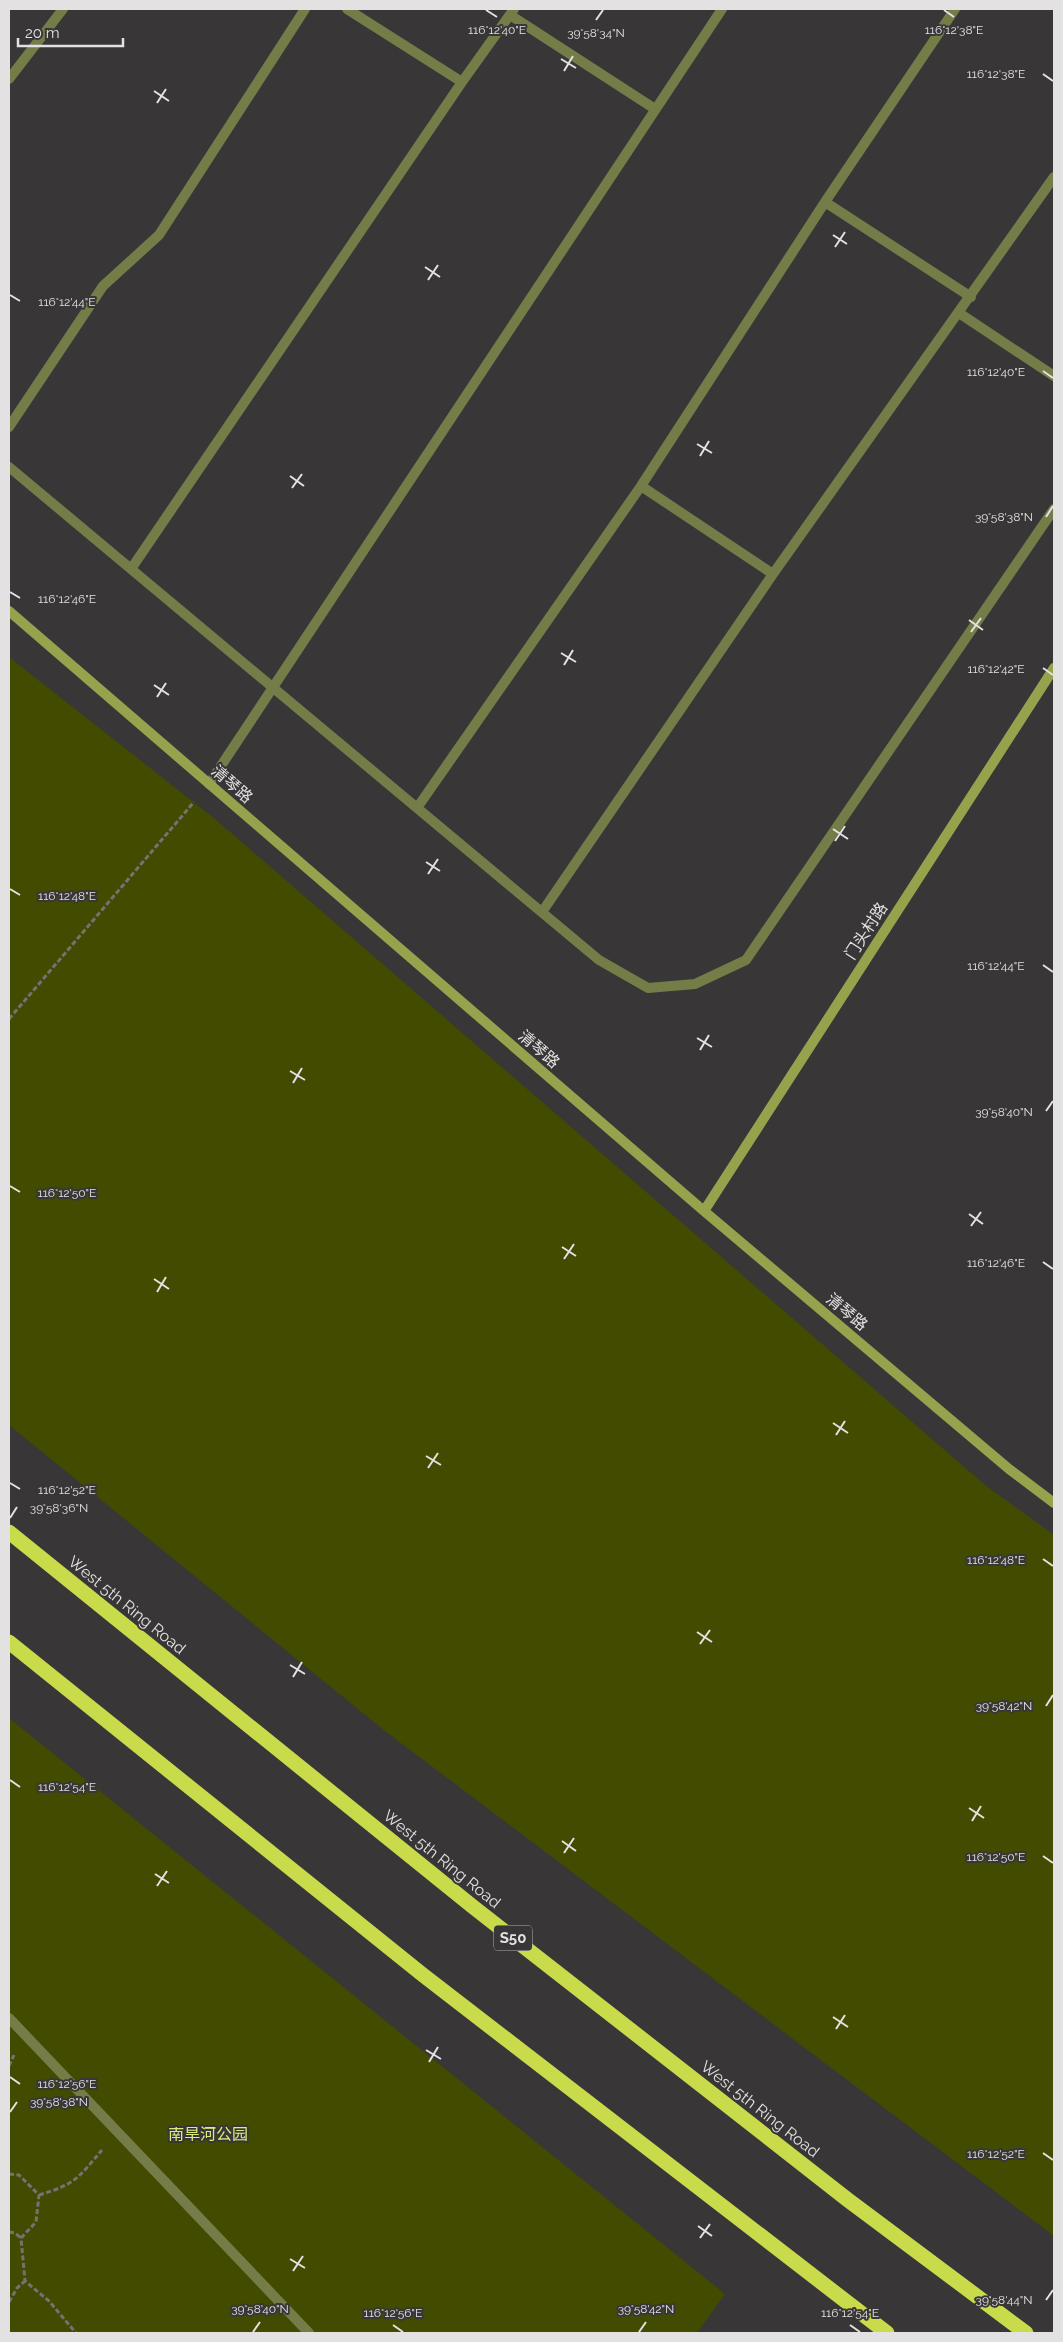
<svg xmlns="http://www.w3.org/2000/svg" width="1063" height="2342" font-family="Raleway,'Noto Sans SC',sans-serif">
  <rect width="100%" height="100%" fill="#393638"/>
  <path fill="#434b00" d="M9,657L215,819L985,1485L1054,1535V2236L385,1731L9,1425Z
    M9,1718L725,2294L697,2333H9Z"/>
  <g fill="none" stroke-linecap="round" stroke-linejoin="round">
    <path stroke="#757274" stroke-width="3" stroke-dasharray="5 2.5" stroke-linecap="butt" d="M9,1019L194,802
      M9,2066L14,2055
      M9,2174L19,2175L39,2195L36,2222L21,2238L25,2281L49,2301L76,2333
      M39,2195C76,2184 78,2178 102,2150
      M9,2232L15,2233L21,2238
      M9,2302L17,2288L25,2281"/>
    <path stroke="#747d48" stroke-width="10" d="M9,2018L309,2333"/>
    <path stroke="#747d48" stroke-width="10" d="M347,9L462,82
      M510,15L655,109
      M9,79L63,9
      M825,202L971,297
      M959,313L1054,376
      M9,427L103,286L159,235L305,9
      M9,467L599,960L648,988L695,984L746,960L1054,509
      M641,486L773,574
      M131,569L462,82L514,9
      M209,784L722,9
      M417,808L641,486L825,202L955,9
      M542,912L773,574L1054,177"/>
    <path stroke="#97a34c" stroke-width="10" d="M9,611L704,1211L1009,1469L1054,1503
      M704,1211L1054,668"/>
    <path stroke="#c9db4b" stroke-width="15" d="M9,1532L472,1906L848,2200L1026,2333
      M9,1642L423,1975L887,2333"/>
  </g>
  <path fill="none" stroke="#e3e1e2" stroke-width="2" d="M486,10L497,17M944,10L954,17M596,20L603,10M561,59L576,68M564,71L573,56M1043,74L1053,81M154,91L169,101M157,103L166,89M833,235L847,244M835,247L845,232M425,267L440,277M428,280L438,265M10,295L20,301M1043,371L1053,378M697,444L712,453M700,456L709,441M290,476L304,486M292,488L302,474M1046,517L1053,506M10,592L20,598M969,620L983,630M971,632L981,618M561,653L576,662M564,665L573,650M1043,668L1053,675M154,685L169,695M157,697L166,683M833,829L848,839M835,841L845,826M426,862L440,871M428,874L438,859M10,889L20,895M1043,965L1053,972M697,1038L712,1047M700,1050L709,1035M290,1071L305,1080M293,1083L302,1068M1046,1111L1053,1101M10,1186L20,1192M969,1214L983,1224M971,1226L981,1212M562,1247L576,1256M564,1259L574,1244M1043,1262L1053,1269M154,1279L169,1289M157,1292L166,1277M833,1423L848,1433M836,1435L845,1421M426,1456L441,1465M428,1468L438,1453M10,1483L20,1489M10,1518L17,1507M1043,1559L1053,1566M697,1632L712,1642M700,1644L710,1630M290,1665L305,1674M293,1677L302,1662M1046,1706L1053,1695M10,1780L20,1787M969,1808L984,1818M972,1821L981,1806M562,1841L576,1851M564,1853L574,1838M1043,1856L1053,1863M155,1874L169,1883M157,1886L167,1871M833,2017L848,2027M836,2029L845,2015M426,2050L441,2059M429,2062L438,2047M10,2077L20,2084M10,2112L17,2102M1043,2153L1053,2160M698,2226L712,2236M700,2238L710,2224M290,2259L305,2268M293,2271L303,2256M1046,2300L1053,2290M393,2325L403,2332M850,2325L860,2332M253,2332L260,2322M639,2332L646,2322"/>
  <g text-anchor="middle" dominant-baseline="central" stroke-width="4" stroke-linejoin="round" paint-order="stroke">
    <rect fill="#393638" stroke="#b0aeaf" stroke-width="1" x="494" y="1925.5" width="38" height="25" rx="4"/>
    <g font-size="15" font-weight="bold" fill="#e3e1e2">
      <text x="513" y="1938">S50</text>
    </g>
    <g font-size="16" fill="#e3e1e2" stroke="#393638">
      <text transform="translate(232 784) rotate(41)">清琴路</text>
      <text transform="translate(866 931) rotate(-57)">门头村路</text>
      <text transform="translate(539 1049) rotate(41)">清琴路</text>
      <text transform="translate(847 1312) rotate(40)">清琴路</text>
      <text transform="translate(127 1605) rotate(39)">West 5th Ring Road</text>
      <text transform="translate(442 1859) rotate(39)">West 5th Ring Road</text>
      <text transform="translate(760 2109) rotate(38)">West 5th Ring Road</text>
    </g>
    <g font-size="16" fill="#dbec7e" stroke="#393638">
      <text x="208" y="2134">南旱河公园</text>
    </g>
  </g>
  <g font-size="12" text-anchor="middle" fill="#e3e1e2" stroke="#393638" stroke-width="4" stroke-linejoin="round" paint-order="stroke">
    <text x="954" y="34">116°12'38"E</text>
    <text x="497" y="34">116°12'40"E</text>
    <text x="596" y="37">39°58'34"N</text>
    <text x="996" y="78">116°12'38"E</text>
    <text x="67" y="306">116°12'44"E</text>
    <text x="996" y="376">116°12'40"E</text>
    <text x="1004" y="521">39°58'38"N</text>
    <text x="67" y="603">116°12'46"E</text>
    <text x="996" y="673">116°12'42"E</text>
    <text x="67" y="900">116°12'48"E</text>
    <text x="996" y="970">116°12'44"E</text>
    <text x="1004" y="1116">39°58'40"N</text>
    <text x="67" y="1197">116°12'50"E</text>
    <text x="996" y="1267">116°12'46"E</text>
    <text x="67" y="1494">116°12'52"E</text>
    <text x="59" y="1512">39°58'36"N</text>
    <text x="996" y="1564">116°12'48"E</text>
    <text x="1004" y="1710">39°58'42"N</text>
    <text x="67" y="1791">116°12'54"E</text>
    <text x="996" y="1861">116°12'50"E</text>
    <text x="67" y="2088">116°12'56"E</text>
    <text x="59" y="2106">39°58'38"N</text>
    <text x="996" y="2158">116°12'52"E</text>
    <text x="1004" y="2304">39°58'44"N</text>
    <text x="260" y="2313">39°58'40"N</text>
    <text x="646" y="2313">39°58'42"N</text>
    <text x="393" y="2317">116°12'56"E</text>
    <text x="850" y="2317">116°12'54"E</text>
  </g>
  <rect width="1063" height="2342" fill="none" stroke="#e3e1e2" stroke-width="20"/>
  <path d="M18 38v8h105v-8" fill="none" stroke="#e3e1e2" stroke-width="2.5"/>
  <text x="25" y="38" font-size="15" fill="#e3e1e2" stroke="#393638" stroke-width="4" paint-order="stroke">20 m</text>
</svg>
